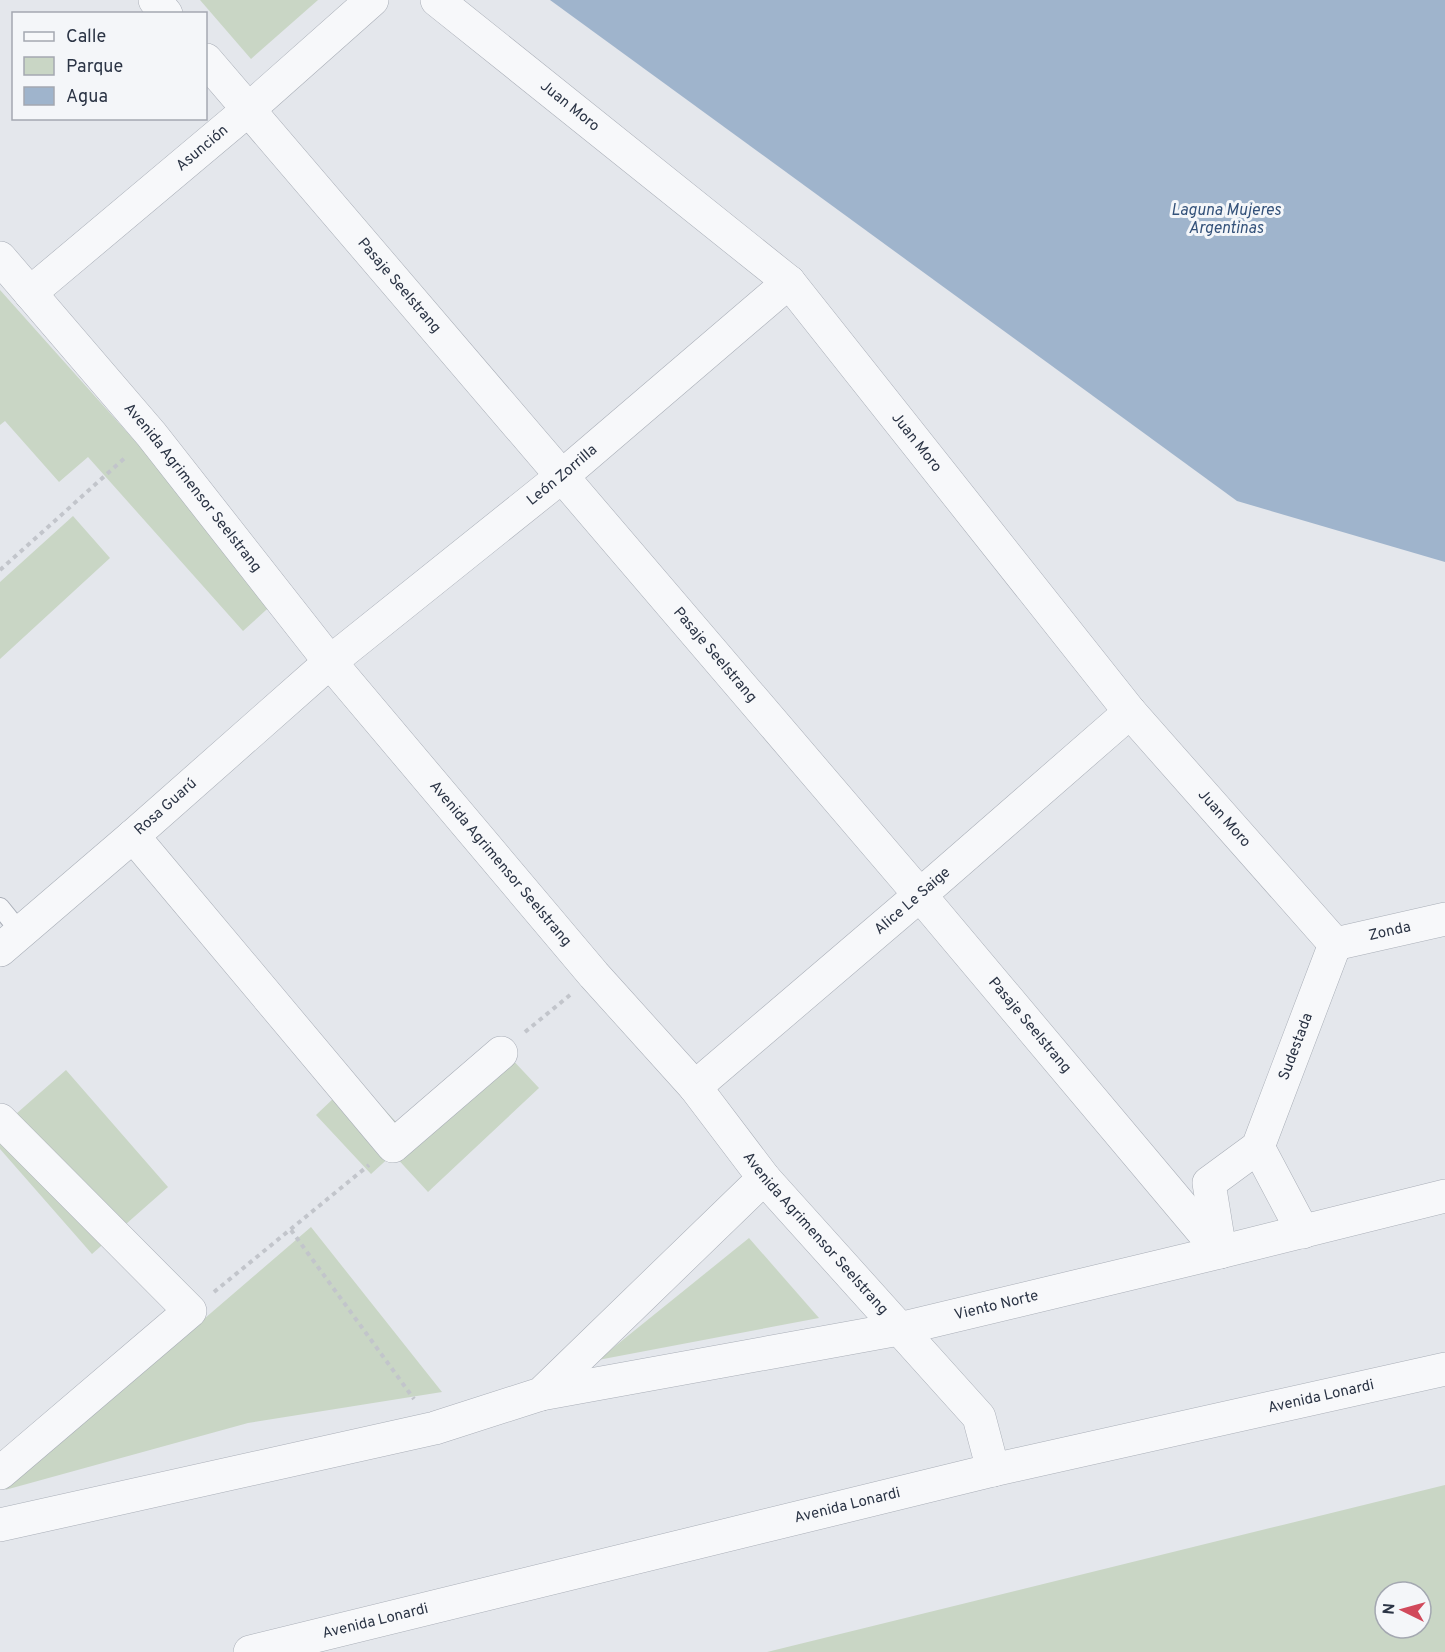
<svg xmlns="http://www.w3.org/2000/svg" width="1445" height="1652" font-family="Overpass,sans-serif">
  <rect width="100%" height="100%" fill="#e4e7ec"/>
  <path fill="#c9d6c5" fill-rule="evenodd" d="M200,0H318L251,59Z
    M0,290L277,600L243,631L88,457L59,482L5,421L0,425Z
    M73,516L110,558L0,659V582Z
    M507,1054L539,1088L428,1192L393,1154L371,1174L316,1115L355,1078L414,1141Z
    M66,1070L168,1187L92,1254L0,1149V1128Z
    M311,1227L442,1392L248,1423L5,1490Z
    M749,1238L819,1318L598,1360Z
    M1445,1485V1652H767ZM1385,1592H1421V1628H1385Z"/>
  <path fill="#9fb4cc" d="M550,0H1445V562L1237,501Z"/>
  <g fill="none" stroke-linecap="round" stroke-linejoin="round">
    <g stroke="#a9aeb7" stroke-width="20">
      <path id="service" d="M0,907L21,933"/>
    </g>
    <g stroke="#a9aeb7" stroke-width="34">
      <g id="minor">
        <path d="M155,0L166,14"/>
        <path id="s1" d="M437,0L789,282L1130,712L1335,944"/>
        <path id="s2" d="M206,60L920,895L1220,1252"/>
        <path id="s3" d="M0,258L151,434L330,662"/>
        <path id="s4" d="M30,293L248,110L372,0"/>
        <path d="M133,836L393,1146L501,1053"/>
        <path id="s5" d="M1335,944L1445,919"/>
        <path id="s6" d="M0,950L133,836L330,662L561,477L789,282"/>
        <path id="s7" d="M695,1087L920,895L1130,712"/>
        <path d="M0,1120L190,1311L0,1473"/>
        <path d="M1258,1147L1303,1232"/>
        <path id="s8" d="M1220,1251L1209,1183L1258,1147L1335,944"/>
        <path id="s9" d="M541,1394L899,1329L1220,1252L1445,1196"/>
        <path d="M0,1525L435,1428L541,1394L764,1178"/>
      </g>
    </g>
    <g stroke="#a9aeb7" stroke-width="34">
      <g id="tertiary">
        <path id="s10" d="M330,662L594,975L695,1087L764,1178L979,1417L993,1470"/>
        <path id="s11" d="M250,1652L993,1470L1445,1369"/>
      </g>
    </g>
    <path stroke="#c2c5cb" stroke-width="4" stroke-dasharray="4.5 4.5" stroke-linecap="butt" d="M0,570L127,456
      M525,1032L570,995
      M291,1230L414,1399
      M214,1292L369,1165"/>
    <use href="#service" stroke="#f7f8fa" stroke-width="18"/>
    <use href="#minor" stroke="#f7f8fa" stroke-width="33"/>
    <use href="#tertiary" stroke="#f7f8fa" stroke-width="33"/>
  </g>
  <g text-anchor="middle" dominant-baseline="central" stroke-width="6" stroke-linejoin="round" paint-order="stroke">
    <g font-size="15" fill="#2b3445" stroke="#f4f6f9">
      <text stroke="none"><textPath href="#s1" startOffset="170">Juan Moro</textPath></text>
      <text stroke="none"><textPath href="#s4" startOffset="225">Asunción</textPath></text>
      <text stroke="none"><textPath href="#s2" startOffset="297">Pasaje Seelstrang</textPath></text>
      <text stroke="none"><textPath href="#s1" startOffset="656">Juan Moro</textPath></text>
      <text stroke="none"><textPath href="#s6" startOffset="736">León Zorrilla</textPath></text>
      <text stroke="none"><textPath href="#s3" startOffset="300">Avenida Agrimensor Seelstrang</textPath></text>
      <text stroke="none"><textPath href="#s2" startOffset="783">Pasaje Seelstrang</textPath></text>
      <text stroke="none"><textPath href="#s6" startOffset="219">Rosa Guarú</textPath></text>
      <text stroke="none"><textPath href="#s1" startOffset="1142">Juan Moro</textPath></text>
      <text stroke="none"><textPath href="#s10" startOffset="264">Avenida Agrimensor Seelstrang</textPath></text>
      <text stroke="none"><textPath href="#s7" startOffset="286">Alice Le Saige</textPath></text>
      <text stroke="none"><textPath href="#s5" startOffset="56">Zonda</textPath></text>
      <text stroke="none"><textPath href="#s2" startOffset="1269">Pasaje Seelstrang</textPath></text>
      <text stroke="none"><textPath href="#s8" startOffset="237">Sudestada</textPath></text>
      <text stroke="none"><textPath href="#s10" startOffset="750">Avenida Agrimensor Seelstrang</textPath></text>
      <text stroke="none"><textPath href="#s9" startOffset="464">Viento Norte</textPath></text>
      <text stroke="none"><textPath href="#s11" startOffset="1101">Avenida Lonardi</textPath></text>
      <text stroke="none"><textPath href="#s11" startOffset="615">Avenida Lonardi</textPath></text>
      <text stroke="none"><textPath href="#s11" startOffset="129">Avenida Lonardi</textPath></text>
    </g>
    <g font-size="16" font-style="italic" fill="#34527a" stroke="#f4f6f9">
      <text x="1226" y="211">Laguna Mujeres<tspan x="1226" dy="18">Argentinas</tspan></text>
    </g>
  </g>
  <rect x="12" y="12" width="195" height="108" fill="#f4f6f9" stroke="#a4a8b1" stroke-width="1.5"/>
  <rect x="24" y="32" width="30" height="9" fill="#f7f8fa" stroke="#a4a8b1" stroke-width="1.5"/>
  <text x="66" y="42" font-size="18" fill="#2b3445">Calle</text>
  <rect x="24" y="57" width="30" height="18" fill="#c9d6c5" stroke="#a4a8b1" stroke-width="1.5"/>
  <text x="66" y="72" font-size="18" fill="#2b3445">Parque</text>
  <rect x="24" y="87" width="30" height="18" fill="#9fb4cc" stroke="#a4a8b1" stroke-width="1.5"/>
  <text x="66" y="102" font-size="18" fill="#2b3445">Agua</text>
  <g transform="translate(1403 1610) rotate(275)"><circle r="28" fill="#f4f6f9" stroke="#a4a8b1" stroke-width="1.5"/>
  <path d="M0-4.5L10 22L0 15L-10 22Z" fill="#d1495b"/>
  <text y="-9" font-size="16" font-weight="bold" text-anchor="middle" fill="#2b3445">N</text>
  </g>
</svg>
